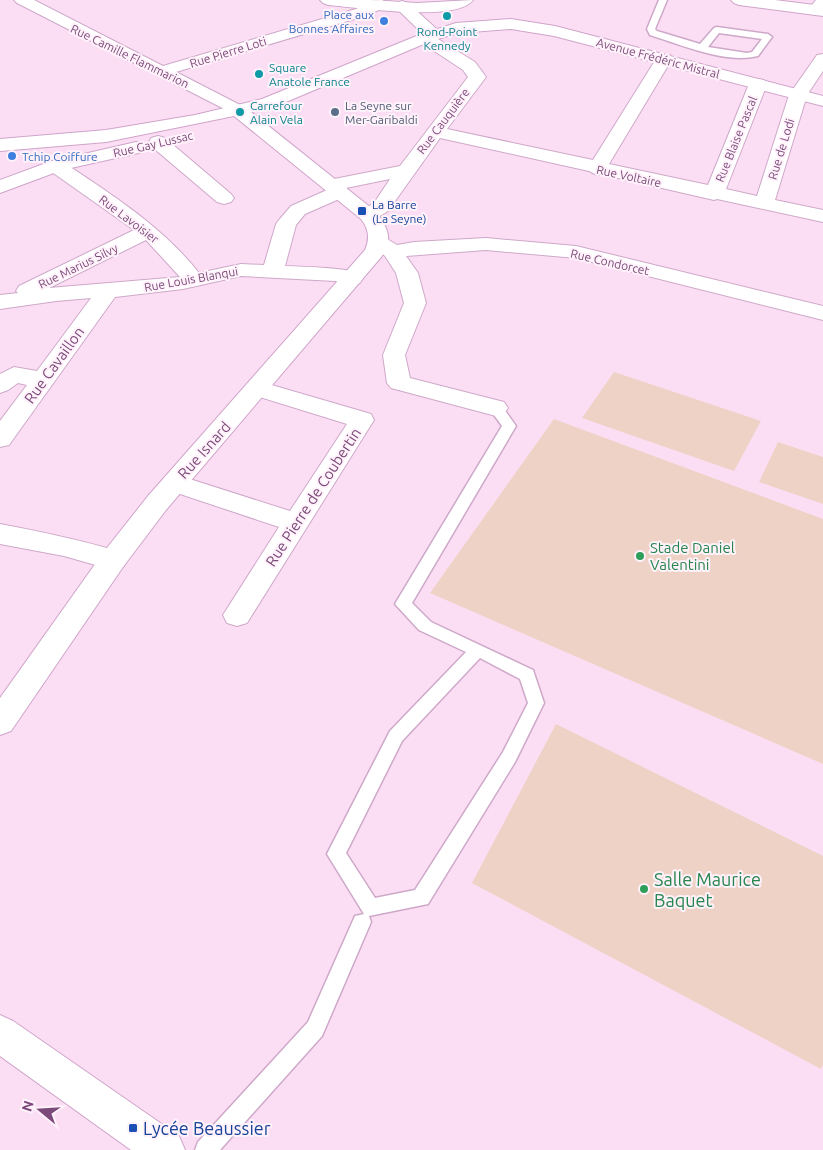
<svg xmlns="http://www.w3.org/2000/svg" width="823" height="1150" font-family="Ubuntu,sans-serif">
  <rect width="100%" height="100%" fill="#feeaf8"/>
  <path fill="#fcdef4" d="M0,0H823V1150H0Z"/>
  <path fill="#eed2c6" d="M614,372L761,421L734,471L582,418Z
    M554,419L823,519V764L430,593Z
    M778,442L823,457V504L759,482Z
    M556,724L823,856V1065L821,1069L472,883Z"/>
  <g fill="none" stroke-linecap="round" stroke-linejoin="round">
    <g stroke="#cea8c9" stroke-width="3">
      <path id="lane" d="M659,0H667L655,29L657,31L700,44L714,28L717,27L768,34L772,37L758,56C725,64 682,45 650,35L647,29ZM719,33L762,39L752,52L747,53L708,47Z
        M496,404L501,405L516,426L412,603L431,622L533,670L544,703L515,762L428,904L369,916L371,922L322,1036L220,1150H195L198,1142L308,1022L355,916L364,914L327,854L390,731L466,652L419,630L395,604L502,426L489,408L491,405ZM480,658L520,679L528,703L503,752L415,890L375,898L346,853L402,741Z"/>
    </g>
    <g stroke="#cea8c9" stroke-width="2">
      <path id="street" d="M14,0H34L163,66L356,9L373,1L382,0L387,4L385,7L368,15L176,72L244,107L247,111L244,115L238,116L17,3Z
        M816,0H823V12L816,15L810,13L808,10Z
        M402,1L408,3L440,32L442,35L438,39L475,62L486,77L447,129L593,160L656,59L658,55H670L672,59L609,164L708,185L749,84L752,80L758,79L764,80L767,84L726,189L757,196L789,95L817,55L823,54V71L807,95L775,200L823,210V222L717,199L714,200L601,174L597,175L589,171L440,138L388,211L375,219L368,221L361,219L358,215L361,211L374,203L390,179L346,188L349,192L346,196L305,214L296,225L285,266C310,267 335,267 360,273L363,278L360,283L352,284L335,281L241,276L183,289L115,297L9,445L0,447V421L27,385L18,383L8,390L0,393V374L14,367L37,371L91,298L56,301L0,309V295L18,293L16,291L19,286L134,230L49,170L47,166L49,162L56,160L63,162C112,195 162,226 199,273L241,264L264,265L276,224L279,220L291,206L327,190L321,185L324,181L400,166L468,77L463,70L419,41L417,38L423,34L394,6L396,3ZM146,240L180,277L49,288Z
        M158,136L165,138L231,194L234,198L231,202L224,204L217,202L151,146L149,142L151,138Z
        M380,237L387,239L397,245L414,242L486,238L576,246L823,306V320L576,258L486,250L406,256L418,273L426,303L405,355L410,378L504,402L508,408L504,414L496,416L391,388L387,383L383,355L404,303L396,273L385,256L370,243L373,239Z
        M258,381L371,414L374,420L247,623L237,626L227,623L223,615L279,527L165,489L161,483L165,477L174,474L290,511L347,424L250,394L246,389L250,384Z
        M0,524C42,532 82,540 123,553L127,560L123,567L113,570L64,556L0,544Z"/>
    </g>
    <g stroke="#cfa4ca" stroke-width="2">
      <path id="secondary" d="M320,0H371L417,3L473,0C457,23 354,7 328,5L323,3Z
        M731,0H775L823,6V16L739,5L734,3Z
        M511,19L555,26L823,96V106L554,36L511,29L458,33L431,41L274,107L251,112L375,211C387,225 394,240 382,256L166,510L123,567L11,731L0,735V698L103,553L148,496L365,250C370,239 369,229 361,219L234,116L106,142L0,151V139L106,130L195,115L262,99L419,35L456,23Z
        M136,142L143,144L145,148L143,152L62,170L0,193V180L49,162Z
        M0,1015L13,1021L179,1136L185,1150H131L0,1056Z"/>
    </g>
    <use href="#lane" fill="#fff" fill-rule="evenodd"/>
    <use href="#street" fill="#fff" fill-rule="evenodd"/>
    <use href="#secondary" fill="#fff" fill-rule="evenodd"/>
  </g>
  <g fill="#0f9aa8" stroke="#fff2fb" stroke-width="2">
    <circle cx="447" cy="16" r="5"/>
    <circle cx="259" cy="74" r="5"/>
    <circle cx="240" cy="112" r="5"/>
  </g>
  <g fill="#3f7fe0" stroke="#fff2fb" stroke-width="2">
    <circle cx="384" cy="21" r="5"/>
    <circle cx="12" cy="156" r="5"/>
  </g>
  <circle fill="#5c6f8a" stroke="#fff2fb" stroke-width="2" cx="335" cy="112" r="5"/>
  <g fill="#1a4fb4" stroke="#fff2fb" stroke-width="2">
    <rect x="357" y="206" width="10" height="10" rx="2.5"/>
    <rect x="128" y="1123" width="10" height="10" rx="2.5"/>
  </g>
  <g fill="#2e9e5b" stroke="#fff2fb" stroke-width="2">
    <circle cx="640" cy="556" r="5"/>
    <circle cx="644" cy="889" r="5"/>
  </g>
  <g text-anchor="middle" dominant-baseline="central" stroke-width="4" stroke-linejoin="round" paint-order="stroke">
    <g font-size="12" fill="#366cbe" stroke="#fff2fb" text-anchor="end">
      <text x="374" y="14">Place aux<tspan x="374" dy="14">Bonnes Affaires</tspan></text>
      <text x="22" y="156" text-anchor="start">Tchip Coiffure</text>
    </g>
    <g font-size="12" fill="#0d838f" stroke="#fff2fb" text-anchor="start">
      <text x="447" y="31" text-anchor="middle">Rond-Point<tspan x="447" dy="14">Kennedy</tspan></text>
      <text x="269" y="67">Square<tspan x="269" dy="14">Anatole France</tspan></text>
      <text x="250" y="105">Carrefour<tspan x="250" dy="14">Alain Vela</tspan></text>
    </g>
    <g font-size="12" fill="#7c4a7a" stroke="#fff2fb">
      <text transform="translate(228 52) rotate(-17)">Rue Pierre Loti</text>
      <text transform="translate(130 56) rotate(26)">Rue Camille Flammarion</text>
      <text transform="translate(658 58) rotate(15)">Avenue Frédéric Mistral</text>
      <text transform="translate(443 121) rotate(-53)">Rue Cauquière</text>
      <text transform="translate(736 139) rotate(-68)">Rue Blaise Pascal</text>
      <text transform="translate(153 144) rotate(-13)">Rue Gay Lussac</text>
      <text transform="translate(781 149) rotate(-73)">Rue de Lodi</text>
      <text transform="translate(629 176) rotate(12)">Rue Voltaire</text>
      <text transform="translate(129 219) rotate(37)">Rue Lavoisier</text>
      <text transform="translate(610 262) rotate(13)">Rue Condorcet</text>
      <text transform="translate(78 266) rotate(-26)">Rue Marius Silvy</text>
      <text transform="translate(191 279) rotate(-10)">Rue Louis Blanqui</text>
    </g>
    <g font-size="12" fill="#4e5e75" stroke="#fff2fb" text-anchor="start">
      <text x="345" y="105">La Seyne sur<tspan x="345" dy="14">Mer-Garibaldi</tspan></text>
    </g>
    <g font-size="12" fill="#164399" stroke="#fff2fb" text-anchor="start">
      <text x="372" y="204">La Barre<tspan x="372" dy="14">(La Seyne)</tspan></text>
    </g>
    <g font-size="15" fill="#7c4a7a" stroke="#fff2fb">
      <text transform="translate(54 365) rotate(-54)">Rue Cavaillon</text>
      <text transform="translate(204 450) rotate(-48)">Rue Isnard</text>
      <text transform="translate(313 497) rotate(-57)">Rue Pierre de Coubertin</text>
    </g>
    <g font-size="15" fill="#27864d" stroke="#fff2fb" text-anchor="start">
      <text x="650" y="547">Stade Daniel<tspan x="650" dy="17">Valentini</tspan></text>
    </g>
    <g font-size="18" fill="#27864d" stroke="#fff2fb" text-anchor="start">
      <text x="654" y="879">Salle Maurice<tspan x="654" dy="21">Baquet</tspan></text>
    </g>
    <g font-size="18" fill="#164399" stroke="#fff2fb" text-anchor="start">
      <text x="143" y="1128">Lycée Beaussier</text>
    </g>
  </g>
  <g transform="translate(40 1110) rotate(288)" stroke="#fff2fb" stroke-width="4" paint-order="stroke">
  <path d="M0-4L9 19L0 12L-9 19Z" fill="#7c4a7a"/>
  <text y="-8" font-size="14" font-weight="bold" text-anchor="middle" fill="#7c4a7a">N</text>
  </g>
</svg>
